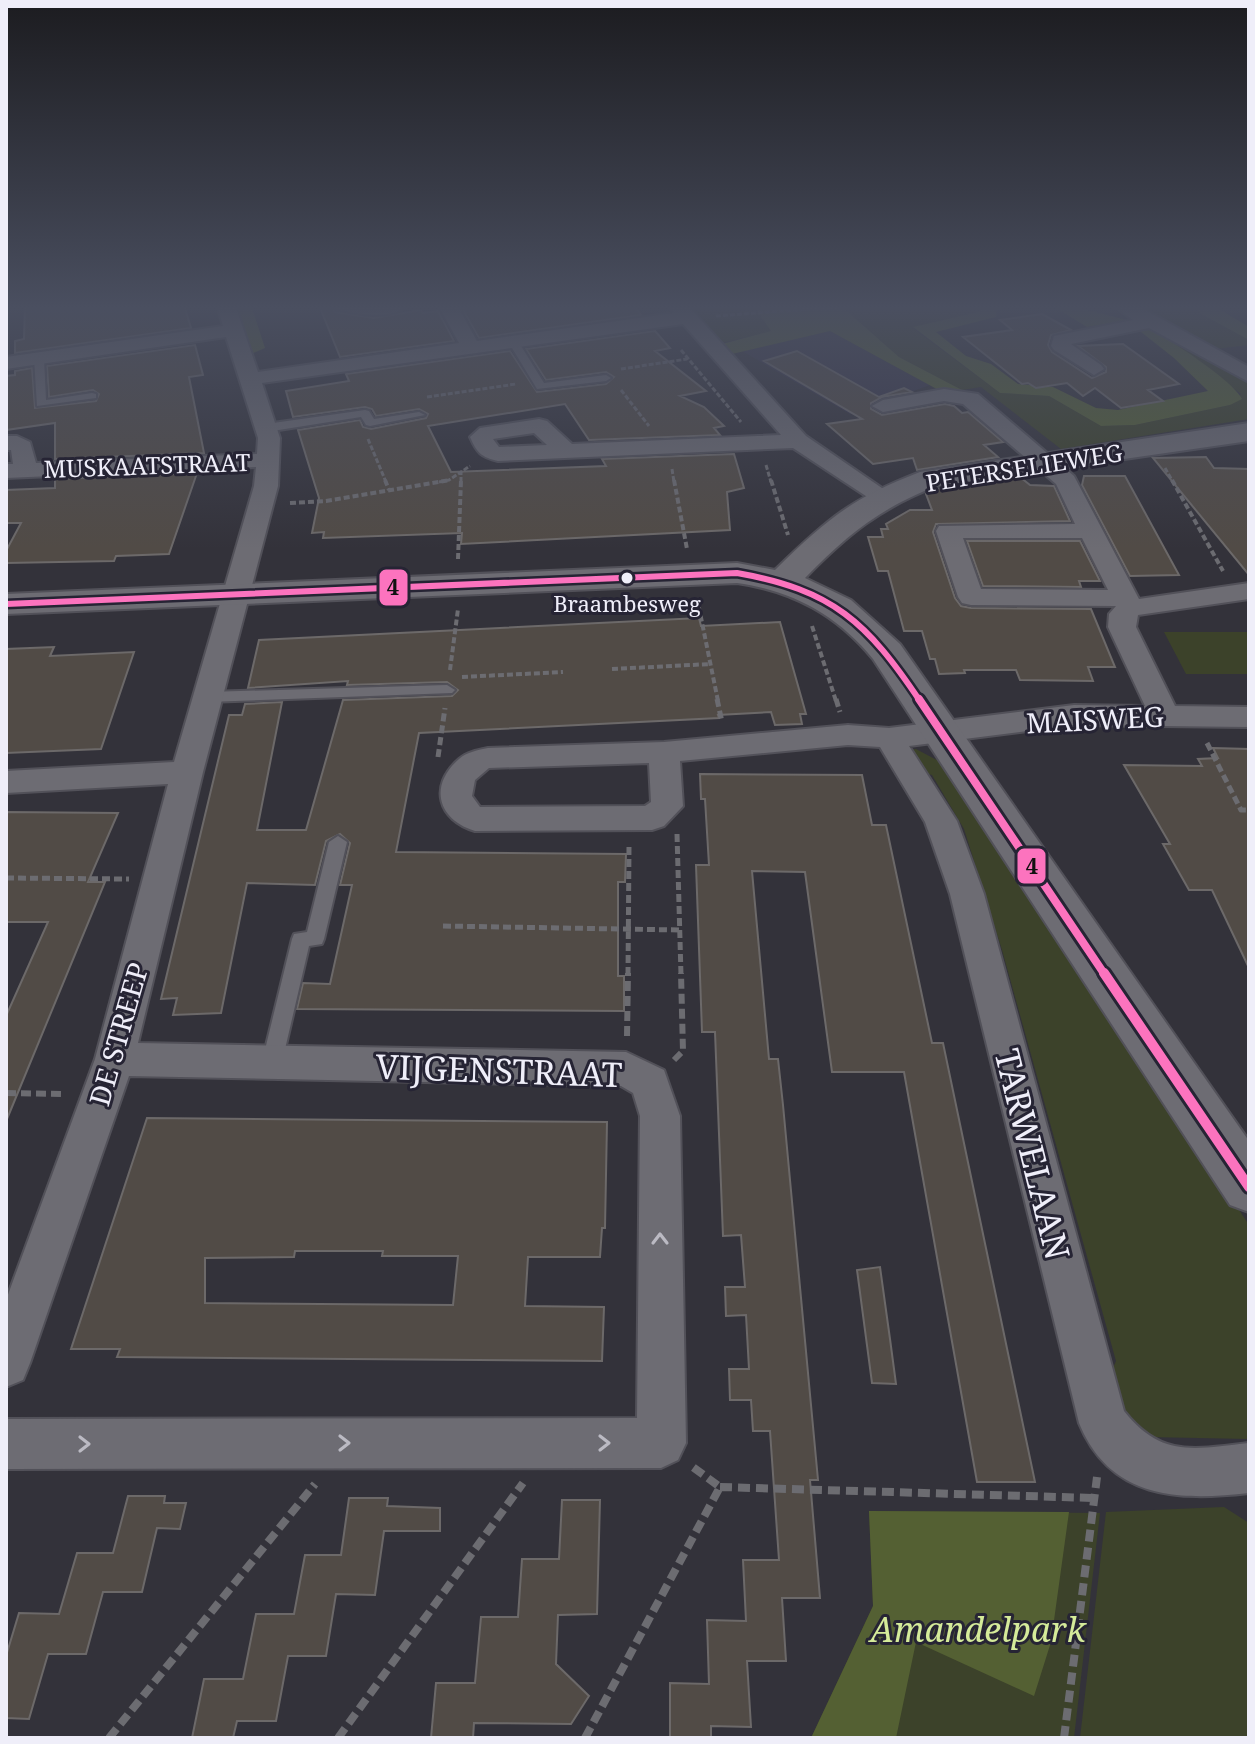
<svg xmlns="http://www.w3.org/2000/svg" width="1255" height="1744" font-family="'Noto Serif',serif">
  <rect width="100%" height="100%" fill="#33323a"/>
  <path fill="#373549" d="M830,331L930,385L850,414L742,351Z"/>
  <path fill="#3c422a" d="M684,305H753L772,331L722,343Z
    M840,305H985L978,312L913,328L1000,393L1049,396L1101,426L1135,425L1230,405L1241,394L1160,334L1230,369L1249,383V419L1061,449L981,387L962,390L899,357Z
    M1129,305H1193L1203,315L1249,340V345L1215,349Z
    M1164,632H1249V674H1186Z
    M916,749L948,766L1249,1225V1439L1146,1437L1118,1413L1107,1383L1116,1361L1002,950L964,829L932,775L924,773L909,750Z
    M1224,1507L1249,1523V1738H1080L1106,1512Z
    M869,1511L1100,1513L1074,1738H811L873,1606Z"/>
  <path fill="#546033" d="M236,305H251L265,348L251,354Z
    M753,305H840L899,357L962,390L944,393L830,331L732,354L722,344L771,331Z
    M985,305H1019L997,309L996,317L936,332L966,356L991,364L1018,384L1053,387L1096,408L1118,410L1208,391L1174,358L1136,328L1145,326C1165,336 1235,382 1242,399L1230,405L1135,425L1101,426L1049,396L1000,393L913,327L978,312Z
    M1051,305H1067L1127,320L1087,327Z
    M1193,305H1212L1249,327V340L1203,315Z
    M869,1511L1069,1512L1051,1642L1034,1696L916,1642L896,1738H811L873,1606Z"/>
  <path fill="#514b46" stroke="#6c6969" stroke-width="2" fill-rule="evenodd" d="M25,305H184L191,328L15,353V341L24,339Z
    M319,305H331L335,312L374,318L421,310L423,313L438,311L454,341L340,357Z
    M481,305H633L641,315L479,338L462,308Z
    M1042,314L1071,330L1051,335L1048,345L1052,352L1092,378L1106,372V367L1078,346L1123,344L1179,384L1148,390L1163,401L1121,408L1095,388L1083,396L1067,383L1036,388L1028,383L1022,384L963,337L1012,330L1000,320Z
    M655,331L670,348L655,351L706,391L680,396L704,407L724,426L714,428L720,435L589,440L565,404L428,426L451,472L606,466L602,459L734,454L744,488L727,492L730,530L461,544L462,533L323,538L324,532L312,533L319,498L298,430L360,420L363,427L371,429L426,418L428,414L419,409L376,416L372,409L365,407L293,417L286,391L349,381L346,374L510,351L537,392L606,384L614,377L606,372L546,380L526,349Z
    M195,345L203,375L189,377L204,453L55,459V423L6,430V376L15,375V371L32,368L35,408L96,401L99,394L93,390L49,397L47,366Z
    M797,351L879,397L904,388L912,392L882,397L871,403V409L882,415L945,404L954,406L962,413L968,412L1003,442L984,445L998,457L917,470L913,458L873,464L827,424L862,419L764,361Z
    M1206,457L1214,468L1249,469V575L1153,458Z
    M197,473L169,554L116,556L114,561L6,563V551L21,523H6V490L55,488V479Z
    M1084,476H1125L1179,575L1130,576L1082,485Z
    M1020,477L1030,485L1054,486L1070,521L936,524L933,532L955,598L961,606L971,608L1091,609L1115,667H1088L1093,681L1020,680L1016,670H964L965,673L939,674L935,659H930L922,631H904L888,571H878L868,537H883L881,529H888L886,524L910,510H932L926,494L938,489Z
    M967,541H1080L1100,581H1079L1081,587L983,586Z
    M699,618L701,626L780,622L806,714H800L802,724L775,725L771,712L718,715L719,718L419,733L396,852L626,854L625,882H618V976H624V1011L297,1009L303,983L330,984L352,885H340L350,843L340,834L326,841L315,885L247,883L221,1013L173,1015L177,998L161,999L229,715H242L245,704L282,702L257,830H306L343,700L452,696L458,690L447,682L347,685L348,681L248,688L259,640Z
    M54,647L50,656L134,652L101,749L6,753V649Z
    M1213,748L1249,749V968L1212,890H1189L1163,844H1170L1124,765L1202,766L1198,759L1218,758Z
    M700,774L862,775L872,825H886L932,1043H943L1035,1482H977L904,1072H832L805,872L752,871L769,1059H778L783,1105L818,1480H810L820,1598H782L786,1661H747L751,1727L711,1726V1738H670V1683L709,1684L707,1620L746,1621L743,1560H779L770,1431H753L751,1400H730L729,1369H749L746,1315L726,1316L725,1287H745L741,1235L723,1236L715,1032H702L696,865H709L705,799H701Z
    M6,812L118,813L88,882H105L7,1119L6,1016L48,922H6Z
    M147,1118L607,1122L605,1228H602L600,1257H528L525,1306L604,1307L602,1361L117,1357L120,1349H71ZM295,1251H383L382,1256H458L453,1305L205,1303V1258L294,1257Z
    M880,1267L890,1339L896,1384L872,1383L857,1270Z
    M128,1496H165L164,1503H186L180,1529L157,1528L142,1592H103L86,1654H48L29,1719L6,1718V1656L19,1613L59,1614L77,1553H113Z
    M349,1498H388L387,1506L440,1508V1531H384L375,1595L336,1594L326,1656H288L276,1721H237L233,1738H192L204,1679H243L256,1614H294L305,1555H341Z
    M562,1500H600L597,1614L558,1615L556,1664L589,1696L571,1724L474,1723L473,1738H431L436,1683H475L481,1617H518L522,1559H559Z"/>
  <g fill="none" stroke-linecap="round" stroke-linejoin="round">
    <g stroke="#525159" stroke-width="4">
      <path id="lane" d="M510,341H518L544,383L606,375L611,378L606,381L537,389L509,343Z
        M39,355L44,358L46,400L92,393L96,394V398L37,406L34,358Z
        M365,410L369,411L374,419L419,412L425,415L370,426L366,425L361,417L266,432L260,428L266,424Z
        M447,685L455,690L452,693L207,702L199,697L207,692Z
        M338,836L347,842L324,939L322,944L309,946L282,1062L279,1068L272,1071L265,1068L262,1062L292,939L294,934L307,932L329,842Z"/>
    </g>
    <g stroke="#525159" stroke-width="4">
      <path id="street" d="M217,305H235L258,372L459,343L438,305H457L477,341L674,313L668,305H687L806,436L895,497L891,502H875L793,448L498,461C481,457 477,453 470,437L480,428L539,419L547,421L572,444L781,435L683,324L262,383L280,438L278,486L203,772L138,1043L626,1052L664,1070L680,1116L686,1443L678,1460L661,1468L6,1469V1419L637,1418L640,1116L633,1093L621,1086L129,1076L30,1363L23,1380L6,1387V1300L95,1059L168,784L6,793V771L174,762L254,486L256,467L6,478V464H13L11,450H6V436H17L30,442L36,463L257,454L258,438L226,337L6,369V357L223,326ZM534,433L547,445L499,447L493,439Z
        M334,305H408C391,321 357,314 336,309Z
        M1113,305H1136L1249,367V382L1149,328L1071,344L1101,365L1104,369L1094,375L1054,350L1051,346L1054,336L1133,320Z
        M944,389L978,394L1074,476L1139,599L1249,583V599L1138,615L1136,627L1175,706L1249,707V727L1074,725L909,746L957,821L984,894L1124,1411C1161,1458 1194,1449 1249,1443V1493C1178,1501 1110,1499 1079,1423L950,894L925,822L880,747L848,745L680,761L683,806L664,826L652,830L475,831C438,820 428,786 459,759C467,752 478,750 488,748L664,742L848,725L889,728L1074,705L1145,706L1108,627L1109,614L1116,606L971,605L962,603L958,597L936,531L939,526L1075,524L1056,484L963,404L944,401L883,412L872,406L883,400ZM963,538H1082L1108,590L981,589ZM649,763L651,802L645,806L480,807L472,796L475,780L489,768Z"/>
    </g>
    <g stroke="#525159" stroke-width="4">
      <path id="secondary" d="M1249,423V441L937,486C880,508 848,534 805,578L851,600L900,644L1249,1141V1212L1230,1205L873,659C837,615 793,591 737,583L6,614V594L737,563L775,570C827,519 852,498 920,472Z"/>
    </g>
    <path stroke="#6c6c71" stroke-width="3" stroke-dasharray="5 2" stroke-linecap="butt" d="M716,316L863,305
      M681,350L741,422
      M621,369L687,359
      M621,390L649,426
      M427,397L516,384
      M368,439L386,482
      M766,465L771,482
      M1165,468L1173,482
      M672,469L674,482
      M439,482L449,480L470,466
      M461,482V471"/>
    <path stroke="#6c6c71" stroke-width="4" stroke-dasharray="6 3" stroke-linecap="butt" d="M385,480L389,490
      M674,480L687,549
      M771,480L788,535
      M1172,480L1223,571
      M290,503L326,501L450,480
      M458,559L461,480
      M697,598L718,701
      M812,626L836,701
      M612,669L711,664
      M450,670L458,609
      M462,677L563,672"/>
    <path stroke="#6c6c71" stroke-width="5" stroke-dasharray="8 4" stroke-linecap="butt" d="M717,699L722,722
      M836,699L840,712
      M1207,743L1241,810H1249
      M438,757L445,708
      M677,834L681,975
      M6,878L129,879
      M443,926L680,930
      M628,975L629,846"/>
    <path stroke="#6c6c71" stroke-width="6" stroke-dasharray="10 5" stroke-linecap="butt" d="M627,1036L628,973
      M674,1060L683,1051L681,973
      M6,1093L65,1094"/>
    <path stroke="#6c6c71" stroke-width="8" stroke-dasharray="12 6" stroke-linecap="butt" d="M720,1487L1094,1498
      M109,1738L315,1484
      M338,1738L523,1483
      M585,1738L720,1487L690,1465
      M1064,1738L1097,1477"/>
    <use href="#lane" fill="#6d6c73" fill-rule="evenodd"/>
    <use href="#street" fill="#6d6c73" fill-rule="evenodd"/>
    <use href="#secondary" fill="#6d6c73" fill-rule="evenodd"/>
    <g stroke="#262434" stroke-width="11">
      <path id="bus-1-far2" d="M6,604L737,573C833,590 867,622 920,701"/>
    </g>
    <g stroke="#262434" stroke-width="14">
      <path id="bus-1-far1" d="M919,699L1105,975"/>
    </g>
    <g stroke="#262434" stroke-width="16">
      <path id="bus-1" d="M1104,973L1249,1187"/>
    </g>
    <use href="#bus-1-far2" stroke="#fc73be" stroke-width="6"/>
    <use href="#bus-1-far1" stroke="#fc73be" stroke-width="8"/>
    <use href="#bus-1" stroke="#fc73be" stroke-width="10"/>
  </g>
  <defs><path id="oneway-chevron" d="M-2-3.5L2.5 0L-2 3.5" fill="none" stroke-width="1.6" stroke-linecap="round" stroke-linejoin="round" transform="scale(2)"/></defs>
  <g stroke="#bbbac3">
    <use href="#oneway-chevron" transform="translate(660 1239) rotate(-90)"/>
    <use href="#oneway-chevron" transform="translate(344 1443)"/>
    <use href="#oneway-chevron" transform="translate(604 1443)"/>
    <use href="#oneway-chevron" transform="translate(84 1444)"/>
  </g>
  <linearGradient id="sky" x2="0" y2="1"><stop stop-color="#1c1c20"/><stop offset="0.56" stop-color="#4a4f60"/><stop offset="1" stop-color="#4a4f60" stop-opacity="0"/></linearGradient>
  <rect width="1255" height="549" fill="url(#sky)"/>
  <circle fill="#efeef9" stroke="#262434" stroke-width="3" cx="627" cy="578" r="7"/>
  <g text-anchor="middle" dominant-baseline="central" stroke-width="6" stroke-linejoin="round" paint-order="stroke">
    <g font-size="22" fill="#efeef9" stroke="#262434">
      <text x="627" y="603">Braambesweg</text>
    </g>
    <g font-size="24" fill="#efeef9" stroke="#262434">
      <text transform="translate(147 465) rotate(-2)">MUSKAATSTRAAT</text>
      <text transform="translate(1024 467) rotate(-9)">PETERSELIEWEG</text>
    </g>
    <g font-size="28" fill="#efeef9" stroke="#262434">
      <text transform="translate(1095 719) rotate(-3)">MAISWEG</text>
      <text transform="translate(118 1034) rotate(-74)">DE STREEP</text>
    </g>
    <g font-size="34" fill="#efeef9" stroke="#262434">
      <text transform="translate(499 1070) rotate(2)">VIJGENSTRAAT</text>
      <text transform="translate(1033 1154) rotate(76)">TARWELAAN</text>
    </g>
    <g font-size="34" font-style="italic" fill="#d5eb9a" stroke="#262434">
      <text x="978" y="1629">Amandelpark</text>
    </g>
  </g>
  <g stroke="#262434" stroke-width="3">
    <rect x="378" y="568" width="31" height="39" rx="8" fill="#fc73be"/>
    <rect x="1016" y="847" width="31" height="38" rx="8" fill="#fc73be"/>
  </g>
  <g font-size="22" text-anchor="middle" font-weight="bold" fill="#111">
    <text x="393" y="595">4</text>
    <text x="1032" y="874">4</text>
  </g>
  <rect width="1255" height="1744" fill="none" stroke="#efeef9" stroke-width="16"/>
</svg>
